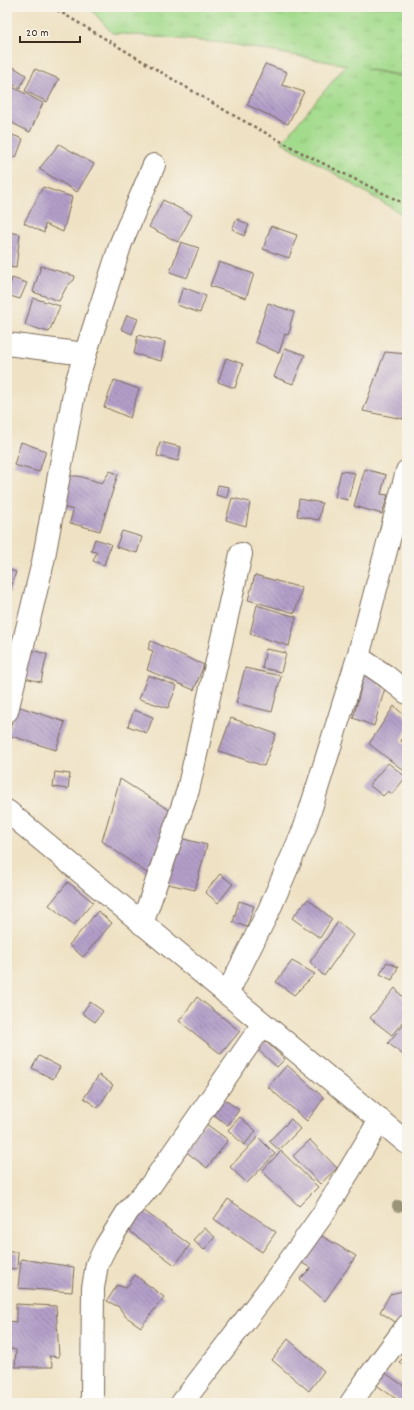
<svg xmlns="http://www.w3.org/2000/svg" width="414" height="1410" font-family="Dekko,sans-serif">
  <defs>
    <pattern id="grass-tufts" width="24" height="20" patternUnits="userSpaceOnUse"><rect width="24" height="20" fill="#a3db8c"/><path d="M3 7l-1-3M5 7V3M7 7l1-3M15 17l-1-3M17 17v-4M19 17l1-3" fill="none" stroke="#8dbc78"/></pattern>
    <pattern id="building-back-hatch" width="6" height="6" patternUnits="userSpaceOnUse"><rect width="6" height="6" fill="#b39fc9"/><path d="M-1 5l2 2M0 0l6 6M5-1l2 2" fill="none" stroke="#9382a3"/></pattern>
  </defs>
  <rect width="100%" height="100%" fill="#f7f3e8"/>
  <filter id="ink" filterUnits="userSpaceOnUse"><feTurbulence type="fractalNoise" baseFrequency=".025" numOctaves="2"/><feDisplacementMap in="SourceGraphic" scale="8" xChannelSelector="R" yChannelSelector="G"/><feConvolveMatrix kernelMatrix="1 2 1 2 8 2 1 2 1" color-interpolation-filters="sRGB"/></filter>
  <filter id="wash" filterUnits="userSpaceOnUse"><feTurbulence type="fractalNoise" baseFrequency=".012" numOctaves="4" result="noise"/><feDisplacementMap in="SourceGraphic" scale="16" xChannelSelector="R" yChannelSelector="G"/><feGaussianBlur stdDeviation="0.9" result="paint"/><feColorMatrix in="noise" values="0 0 0 0 0 0 0 0 0 0 0 0 0 0 0 0 0 1.4 0 .05"/><feComposite in="paint" operator="in"/></filter>
  <g filter="url(#wash)">
    <rect width="100%" height="100%" fill="#efe2c4"/>
    <path fill="url(#grass-tufts)" stroke="#6f8255" d="M89,7H407V76L365,69L407,78V217L282,142L346,65L225,43L112,33Z"/>
    <g id="blocks">
      <path fill="url(#building-back-hatch)" d="M7,63L26,75L20,88L7,81Z
        M265,64L287,72L282,85L304,92L288,124L247,105Z
        M35,69L59,79L47,102L25,91Z
        M9,85L43,103L30,132L10,122L8,127L7,126V89Z
        M7,133L23,139L16,158L7,154Z
        M59,144L94,164L77,192L39,169Z
        M43,187L72,197L63,232L45,224L44,233L24,223Z
        M163,200L192,215L178,242L149,227Z
        M237,219L249,225L244,236L232,229Z
        M271,226L297,235L289,258L263,249Z
        M7,232L20,234L16,268L7,267Z
        M181,242L199,248L187,278L170,272Z
        M219,262L254,274L246,298L210,286Z
        M41,266L75,276L74,280L67,286L59,301L33,292Z
        M12,278L27,283L20,299L7,295Z
        M183,287L206,296L200,313L177,305Z
        M33,298L60,306L49,332L25,325Z
        M268,303L294,312L290,325L291,327L288,335L285,334L279,353L255,342Z
        M127,315L138,319L132,334L121,329Z
        M138,335L165,342L161,361L134,354Z
        M285,348L305,355L293,384L274,377Z
        M385,352L407,354V407L403,419L363,411Z
        M226,358L243,364L235,388L218,382Z
        M114,380L139,389L130,418L104,407Z
        M21,442L46,451L39,472L14,465Z
        M160,442L181,447L178,461L157,456Z
        M365,469L386,475L381,494L388,495L382,514L354,506Z
        M110,471L118,474L100,531L70,523L73,510L56,505L61,476H78L102,483Z
        M341,471L355,473L348,500L335,497Z
        M218,485L229,487L227,498L216,495Z
        M232,498L250,502L246,526L226,520Z
        M299,499L322,503L319,520L297,516Z
        M122,531L142,537L137,553L116,547Z
        M95,539L111,544L104,565L93,561L97,552L91,551Z
        M7,569L16,572L8,597H7Z
        M255,575L302,588L295,613L248,600Z
        M257,605L296,617L289,646L250,634Z
        M151,641L204,665L194,690L147,670L153,651L148,649Z
        M27,649L47,654L41,682L21,677Z
        M266,649L286,653L281,672L262,668Z
        M245,668L281,676L272,712L236,703Z
        M366,669L381,675L379,686L385,688L374,726L353,718Z
        M148,675L177,686L168,708L139,699Z
        M17,706L65,722L56,750L8,735Z
        M394,706L407,718V729L401,741L407,746V773L369,744Z
        M134,710L153,717L147,733L128,726Z
        M231,718L276,734L264,766L219,751Z
        M388,763L406,777L392,794L388,791L383,796L369,785Z
        M55,772L70,774L68,789L53,787Z
        M120,779L174,813L155,879L102,841Z
        M180,838L207,845L195,890L168,884Z
        M220,874L233,884L218,903L205,892Z
        M68,882L93,902L74,925L49,905Z
        M308,899L332,919L320,938L292,918Z
        M239,901L254,906L247,927L233,922Z
        M98,911L112,923L83,957L69,945Z
        M338,922L353,935L324,976L310,962Z
        M292,961L315,974L294,995L276,982Z
        M387,962L398,967L392,980L380,974Z
        M395,988L407,1002V1016L392,1035L370,1018Z
        M197,997L240,1031L221,1054L179,1021Z
        M90,1002L103,1011L95,1022L82,1013Z
        M407,1020V1058L388,1043Z
        M265,1041L285,1059L277,1067L257,1049Z
        M39,1056L60,1067L53,1079L32,1068Z
        M287,1065L324,1098L307,1121L268,1087Z
        M99,1075L113,1085L98,1108L84,1098Z
        M220,1096L239,1110L228,1125L209,1111Z
        M240,1117L256,1131L244,1145L228,1130Z
        M291,1119L300,1129L279,1150L269,1141Z
        M205,1123L228,1140L207,1168L184,1150Z
        M258,1137L275,1154L247,1183L230,1167Z
        M310,1140L337,1168L320,1184L293,1156Z
        M281,1151L318,1187L299,1206L262,1171Z
        M228,1199L276,1232L262,1252L214,1219Z
        M143,1210L190,1245L175,1265L128,1230Z
        M204,1228L215,1237L204,1250L193,1240Z
        M320,1235L356,1256L325,1301L300,1279L311,1268L302,1263Z
        M7,1252H18L17,1269L7,1268Z
        M21,1259L74,1267L72,1292L18,1288Z
        M135,1275L164,1297L141,1327L125,1316L119,1307L107,1301L117,1285L126,1288Z
        M403,1291L407,1293V1322L403,1327L380,1312L390,1294Z
        M16,1304L56,1306L59,1357L49,1356L53,1367H15L16,1350L8,1348L7,1321L16,1322Z
        M288,1339L324,1371L309,1391L272,1360Z
        M407,1354V1368L399,1362Z
        M384,1372L407,1388V1403H402L375,1384Z"/>
    </g>
  </g>
  <g filter="url(#ink)">
    <use href="#blocks" fill-opacity="0" stroke="#7a6a58" stroke-width="1"/>
    <g fill="none" stroke-linecap="round" stroke-linejoin="round">
      <g stroke="#7a6a58" stroke-width="24">
        <path id="street" d="M7,344L85,354
          M358,657L386,676L407,693
          M7,711L43,562L76,383L121,243L154,165
          M142,924L188,790L241,554
          M227,994L269,910L305,827L358,657L407,471
          M93,1403L92,1397L93,1288L97,1264L106,1246L128,1211L150,1186L263,1024
          M182,1403L276,1280L323,1214L380,1120
          M351,1403L366,1381L407,1326"/>
      </g>
      <g stroke="#7a6a58" stroke-width="24">
        <path id="highway" d="M7,811L407,1143"/>
      </g>
      <path stroke="#7a6a58" stroke-width="2.5" stroke-dasharray="3 3" stroke-linecap="butt" d="M52,7L231,114L306,155L407,205"/>
      <use href="#street" stroke="#fff" stroke-width="22"/>
      <use href="#highway" stroke="#fff" stroke-width="22"/>
    </g>
    <circle fill="#9a9578" cx="398" cy="1206" r="6"/>
  </g>
  <rect width="414" height="1410" fill="none" stroke="#f7f3e8" stroke-width="24"/>
  <path d="M20 36v6h60v-6" fill="none" stroke="#3b2a1e" stroke-width="2"/>
  <text x="26" y="36" font-size="12" fill="#3b2a1e" stroke="#f7f3e8" stroke-width="3" paint-order="stroke">20 m</text>
</svg>
